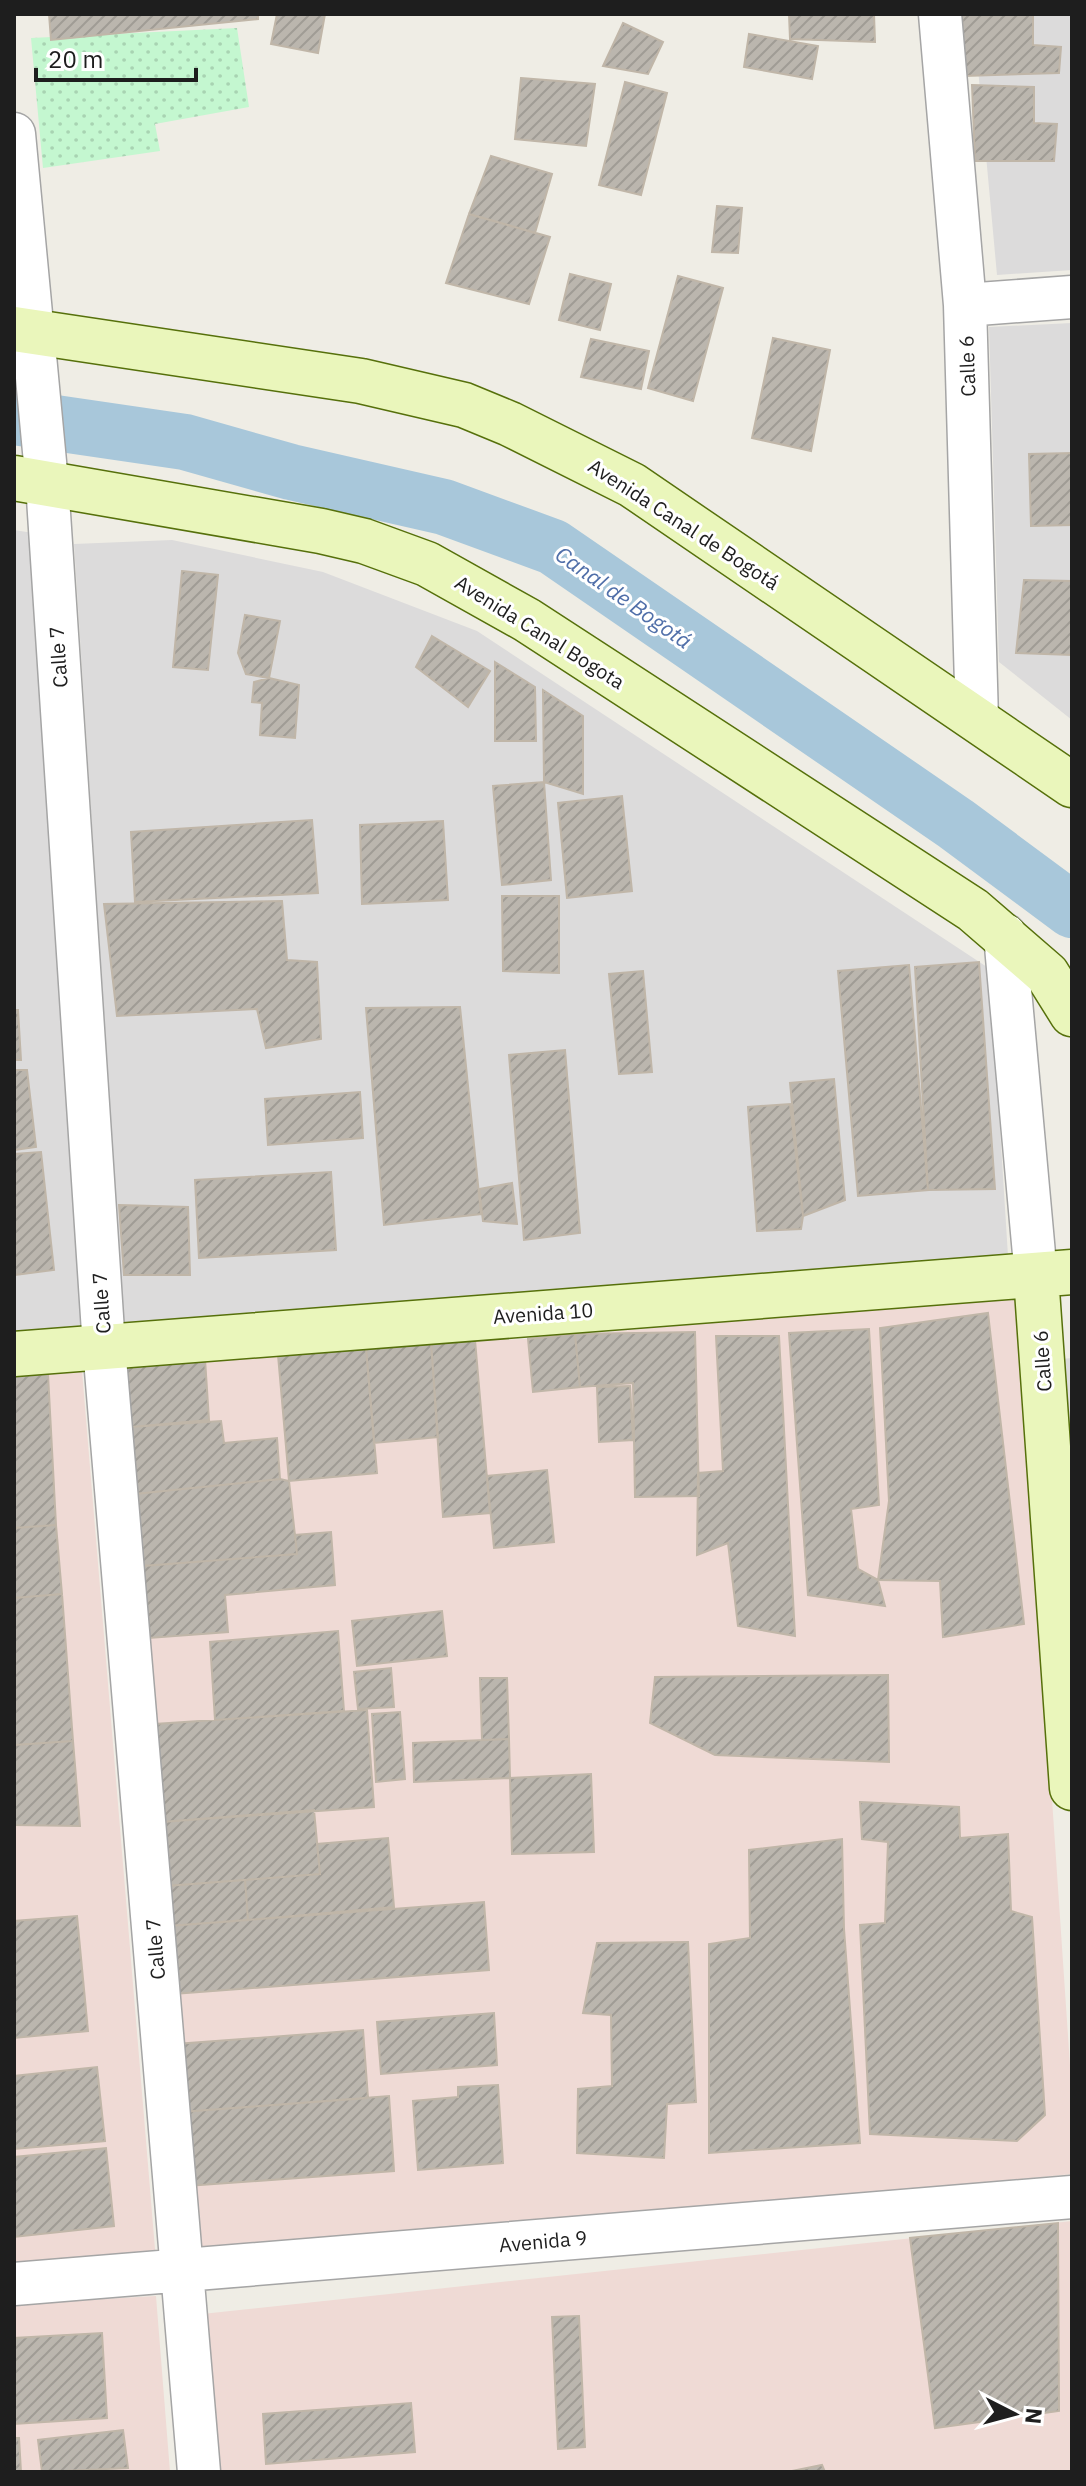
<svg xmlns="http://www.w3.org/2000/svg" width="1086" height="2486" font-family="'IBM Plex Sans',sans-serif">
  <defs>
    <pattern id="park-dots" width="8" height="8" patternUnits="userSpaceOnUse" patternTransform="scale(2)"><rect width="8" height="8" fill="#c4f7d0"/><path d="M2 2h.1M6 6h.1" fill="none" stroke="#a8d3b2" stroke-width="1.8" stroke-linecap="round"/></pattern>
    <pattern id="building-hatch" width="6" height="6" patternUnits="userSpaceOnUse" patternTransform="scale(2)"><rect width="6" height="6" fill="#bbb6ae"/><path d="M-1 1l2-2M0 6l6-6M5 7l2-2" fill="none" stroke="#a09c95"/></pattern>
  </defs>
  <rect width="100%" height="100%" fill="#efede5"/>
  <path fill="#dcdbdb" d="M973,14H1072V270L997,275Z
    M1072,323V720L999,662L989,327Z
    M14,530L33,533L87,1333L14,1338Z
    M172,540L323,572L477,631L990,969L1008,1256L124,1327L74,544Z
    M1072,1358V1658L1052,1360Z"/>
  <path fill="#efdad5" d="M1018,1296L1072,2095V2174L193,2260L126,1365L475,1340L528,1339Z
    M82,1371L156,2261L14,2271V1376Z
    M1072,2221V2472H214L202,2314Z
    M156,2296L170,2472H14V2304Z"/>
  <path fill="url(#park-dots)" d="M237,28L249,107L155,124L160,151L43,168L31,38Z"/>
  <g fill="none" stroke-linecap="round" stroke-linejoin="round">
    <path stroke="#a8c7da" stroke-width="56" d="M14,417L185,442L291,472L444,507L553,547L956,824L1072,910"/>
  </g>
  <path fill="url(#building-hatch)" stroke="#c0b6a8" stroke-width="2" d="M49,14H258V19L51,40Z
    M277,14H325L318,53L271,44Z
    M789,14H874L875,42L790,39Z
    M962,14H1033V45L1061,47L1059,73L965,76Z
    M623,23L663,42L648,74L603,66Z
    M749,34L818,46L812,79L744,67Z
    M521,78L595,84L586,146L515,139Z
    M625,82L667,93L641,195L599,185Z
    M972,85L1034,87V123L1057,124L1054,161H975Z
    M491,156L552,174L535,233L469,214Z
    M717,206L742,208L738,253L712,252Z
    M469,214L550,237L529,304L446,283Z
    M570,274L611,284L600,330L559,320Z
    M678,276L723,288L693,401L648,388Z
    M773,338L830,350L811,451L752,438Z
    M591,339L649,351L641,389L581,377Z
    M1072,453V525L1031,526L1029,454Z
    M182,571L218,575L208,670L173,667Z
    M1024,580L1072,581V655L1016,653Z
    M245,615L280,621L269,678L246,674L238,653Z
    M432,636L490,671L468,707L416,667Z
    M495,662L535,687L536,741H495Z
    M269,678L299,685L295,738L260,735L262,703L252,702L254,682Z
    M543,690L583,716V794L544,782Z
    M544,782L551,880L502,885L493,786Z
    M622,796L632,891L567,898L558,803Z
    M312,820L318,893L135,902L131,832Z
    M443,821L448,900L362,904L360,825Z
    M502,896H559V973L503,971Z
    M282,901L287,960L317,962L321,1039L266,1048L257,1009L117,1016L104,904Z
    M979,962L995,1189L928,1190L915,967Z
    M909,965L928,1190L858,1196L838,971Z
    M643,971L652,1072L619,1074L609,974Z
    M460,1007L481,1214L384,1225L366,1008Z
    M14,1010H18L21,1060H14Z
    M565,1050L580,1233L524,1240L509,1055Z
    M14,1070H27L36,1147L14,1150Z
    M834,1079L845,1200L803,1216L790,1083Z
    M360,1092L363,1138L268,1145L265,1099Z
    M790,1104L803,1216L801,1229L757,1231L748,1107Z
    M41,1152L54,1270L14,1275V1154Z
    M331,1172L336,1250L199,1258L195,1180Z
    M512,1183L517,1224L483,1221L479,1189Z
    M119,1205L188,1207L190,1275H124Z
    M988,1313L1024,1624L943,1637L940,1581L878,1580L889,1501L880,1328Z
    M869,1329L879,1505L851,1509L858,1569L878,1580L885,1606L808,1595L789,1333Z
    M695,1332L699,1496L635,1497L633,1383L580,1387L575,1334Z
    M575,1334L580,1387L533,1392L528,1339Z
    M716,1336H779L795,1636L738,1626L728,1543L697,1555L698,1473L723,1471Z
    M475,1340L490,1513L443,1517L431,1342Z
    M431,1342L438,1437L374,1443L366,1348Z
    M366,1348L377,1473L289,1481L278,1355Z
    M205,1359L209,1420L131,1427L126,1365Z
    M48,1374L56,1525L14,1528V1376Z
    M630,1386L633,1440L599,1442L597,1387Z
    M221,1421L224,1443L277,1438L280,1479L135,1494L131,1427Z
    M547,1470L554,1542L494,1548L487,1476Z
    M280,1479L289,1481L297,1554L143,1566L135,1494Z
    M56,1525L62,1594L14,1598V1528Z
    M331,1532L335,1585L225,1595L228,1632L149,1638L143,1566L297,1554L295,1535Z
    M62,1594L73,1741L14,1745V1598Z
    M442,1611L447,1656L357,1666L352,1621Z
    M338,1631L344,1711L215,1720L210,1642Z
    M391,1668L394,1707L358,1709L354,1672Z
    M888,1675L889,1762L715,1755L650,1723L655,1677Z
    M480,1678H507L509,1739L482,1740Z
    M367,1710L374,1807L162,1822L155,1724Z
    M400,1712L405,1779L376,1782L372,1714Z
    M509,1739L510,1778L414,1782L413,1743Z
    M73,1741L80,1826L14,1825V1745Z
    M591,1774L594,1852L512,1854L510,1778Z
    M860,1802L959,1807L960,1838L1008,1834L1011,1911L1032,1917L1045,2115L1017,2141L870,2134L860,1925L885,1923L888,1842L862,1839Z
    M314,1810L320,1874L166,1886L162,1822Z
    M388,1838L394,1907L248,1920L245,1880L320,1874L317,1844Z
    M842,1839L844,1929L860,2143L709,2153V1944L750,1938L749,1850Z
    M245,1880L248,1920L169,1926L166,1886Z
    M484,1902L489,1970L174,1994L169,1926Z
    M77,1916L88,2031L14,2038V1921Z
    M688,1942L696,2102L667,2104L664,2158L577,2153L578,2089L612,2086L611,2015L583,2013L597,1943Z
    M494,2013L497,2065L381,2074L377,2022Z
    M363,2030L368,2098L182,2112L176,2044Z
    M97,2067L105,2141L14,2149V2076Z
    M498,2085L503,2163L418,2170L413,2101L458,2097V2087Z
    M389,2096L394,2171L187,2186L182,2112Z
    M106,2148L114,2226L14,2237V2157Z
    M1058,2223L1059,2411L935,2428L910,2238Z
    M579,2316L585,2447L558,2449L552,2317Z
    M102,2333L107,2418L14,2424V2338Z
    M411,2403L415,2452L266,2464L263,2414Z
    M123,2430L128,2468L42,2472L38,2440Z
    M14,2438H19L21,2472H14Z
    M822,2465L825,2472H787Z"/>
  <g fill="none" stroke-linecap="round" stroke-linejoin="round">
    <g stroke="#a5a5a5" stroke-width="45">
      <path id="street" d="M940,14L965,305L977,719
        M14,134L47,483L104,1347L199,2472
        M965,305L1072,297
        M1005,935L1036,1276
        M14,2284L1072,2197"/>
    </g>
    <g stroke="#56700b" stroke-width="47">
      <path id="secondary" d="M14,329L361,381L464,405L510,424L632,485L1072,785
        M14,478L321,531L364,541L427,564L527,620L973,910L1047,974L1072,1014
        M1036,1276L1072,1788
        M14,1354L1072,1272"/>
    </g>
    <use href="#street" stroke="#fff" stroke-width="42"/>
    <use href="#secondary" stroke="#eaf6bb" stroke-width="44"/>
  </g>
  <g text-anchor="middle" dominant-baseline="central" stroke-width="6" stroke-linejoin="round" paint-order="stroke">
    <g font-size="20" fill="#1e1e1e" stroke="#fff">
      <text transform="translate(967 366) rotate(-92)">Calle 6</text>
      <text transform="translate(684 524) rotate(33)">Avenida Canal de Bogotá</text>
      <text transform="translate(540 632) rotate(32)">Avenida Canal Bogota</text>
      <text transform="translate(58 657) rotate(-94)">Calle 7</text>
      <text transform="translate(101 1303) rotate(-94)">Calle 7</text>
      <text transform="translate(543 1313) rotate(-4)">Avenida 10</text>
      <text transform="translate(1042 1361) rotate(-94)">Calle 6</text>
      <text transform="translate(155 1949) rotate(-95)">Calle 7</text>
      <text transform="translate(543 2241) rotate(-5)">Avenida 9</text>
    </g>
    <g font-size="22" font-style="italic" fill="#506fa9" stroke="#fff">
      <text transform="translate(624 597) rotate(35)">Canal de Bogotá</text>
    </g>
  </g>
  <rect width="1086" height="2486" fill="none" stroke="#1e1e1e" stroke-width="32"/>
  <g transform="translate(1014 2414) rotate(96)" stroke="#ffffff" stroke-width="6" paint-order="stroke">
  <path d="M0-6L14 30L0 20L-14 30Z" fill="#1e1e1e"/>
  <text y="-12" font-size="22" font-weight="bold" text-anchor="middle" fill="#1e1e1e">N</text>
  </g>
  <path d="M36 68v12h160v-12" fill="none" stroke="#1e1e1e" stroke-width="4"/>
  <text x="48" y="68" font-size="24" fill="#1e1e1e" stroke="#ffffff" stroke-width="6" paint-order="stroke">20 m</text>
</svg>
